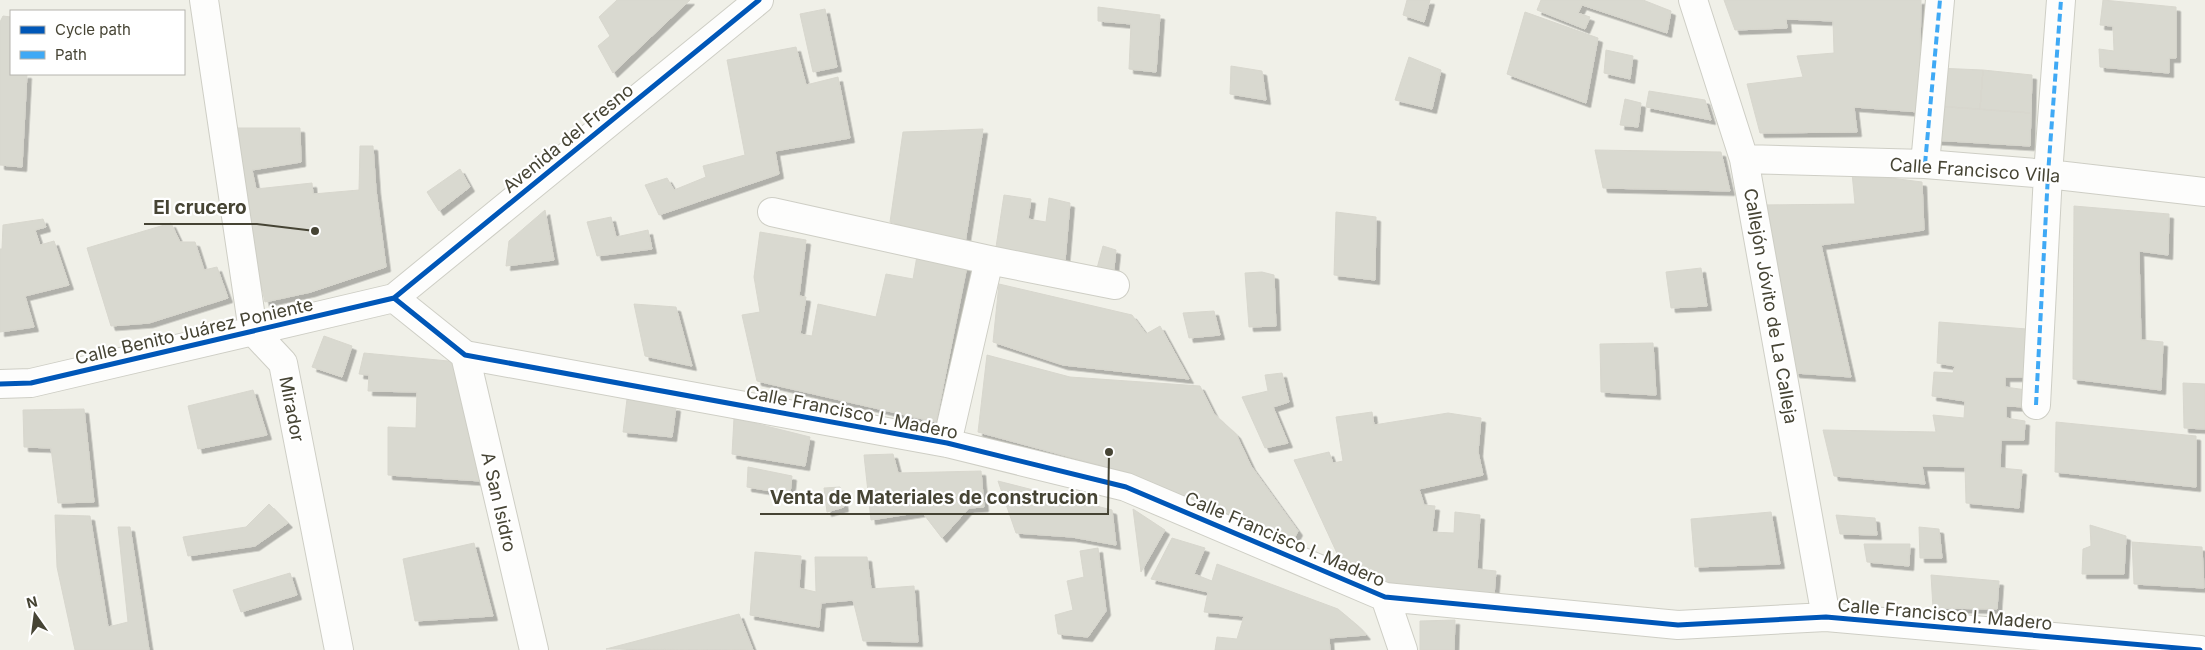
<svg xmlns="http://www.w3.org/2000/svg" width="2205" height="650" font-family="Inter,sans-serif">
  <defs>
    <filter id="shadow"><feDropShadow dx="4.5" dy="4.5" stdDeviation="0" flood-color="#0004"/></filter>
  </defs>
  <rect width="100%" height="100%" fill="#f0f0e8"/>
  <path fill="#d9d9d0" stroke="#d8d7ce" filter="url(#shadow)" d="M617,0H690L613,73L598,46L610,36L599,17Z
    M1407,0H1430L1424,22L1403,15Z
    M1541,0H1643L1671,11L1667,33L1582,5L1578,13L1590,17L1585,29L1537,10Z
    M1724,0H1921L1919,112L1854,107L1857,132L1760,133L1747,84L1803,77L1797,56L1834,53L1833,21L1786,19L1787,28L1735,30Z
    M2103,0L2176,7V58H2169V73L2100,67L2099,49L2114,51L2113,26L2100,25Z
    M1098,7L1160,15L1156,72L1129,69L1131,24L1098,21Z
    M825,9L837,67L813,72L800,14Z
    M1525,12L1598,38L1586,103L1507,74Z
    M3,16L11,17V74H27L22,167L0,165V22Z
    M796,47L806,85L838,77L850,138L775,151L779,174L659,215L645,185L667,178L674,190L706,177L703,166L745,155L727,60Z
    M1606,50L1633,56L1630,79L1604,73Z
    M1409,57L1441,70L1432,109L1395,100Z
    M1231,66L1262,71L1266,100L1230,94Z
    M1937,68L1983,70L1980,109L1934,106Z
    M1983,70L2032,75L2031,113L1980,109Z
    M1649,91L1705,100L1711,120L1646,107Z
    M1625,99L1641,103L1638,127L1620,125Z
    M1934,106L2031,113L2030,146L1932,140Z
    M227,128H300L301,162L252,170L256,189L312,183L313,194L359,190L360,146H373L376,190L386,267L311,292L265,302Z
    M983,129L965,243L890,222L903,132Z
    M1595,150L1721,152L1730,191L1603,188Z
    M460,169L470,187L439,211L427,192Z
    M1852,173L1922,182L1924,230L1821,245L1851,377L1795,373L1761,205L1855,204Z
    M1004,195L1031,199L1028,219L1046,222L1049,198L1070,203L1065,261L996,247Z
    M2074,206L2169,214L2168,255L2139,251L2141,340L2163,342L2161,390L2073,379Z
    M545,210L554,260L506,266L509,241Z
    M1336,212L1376,217L1375,280L1334,275Z
    M611,217L616,237L648,230L652,249L597,256L587,222Z
    M43,219L46,227L35,230L40,245L54,241L69,285L25,296L34,327L0,332V249H2L3,225Z
    M171,223L180,242H195L204,270L217,267L228,298L149,323L111,326L87,248Z
    M760,232L806,240L799,296L806,297L800,334L812,336L818,304L876,317L886,274L913,279L918,250L968,261L936,422L757,381L742,315L760,312L754,277Z
    M1103,246L1116,250L1113,277L1096,272Z
    M1701,268L1707,306L1671,308L1666,272Z
    M1262,272L1274,275L1276,326L1249,327L1245,273Z
    M999,284L1132,315L1146,334L1160,326L1189,379L1063,365L993,342Z
    M634,304L676,307L692,366L645,356Z
    M1214,311L1220,335L1189,338L1183,313Z
    M1939,322L2027,329L2029,377H2005V387L2027,390L2026,407L2006,406V418L2025,421L2024,440H2001L2000,468L2022,470L2019,508L1966,503L1965,467L1922,466L1925,484L1834,476L1823,430L1936,432L1933,415L1964,418L1965,401L1932,396L1934,372L1953,373L1955,366L1937,363Z
    M324,336L352,346L342,377L312,367Z
    M1653,343L1656,395L1601,392L1600,344Z
    M364,353L459,362L481,481L388,475V427L416,428L417,392L368,391L369,375L359,374Z
    M987,355L1070,377L1200,386L1214,414L1236,434L1251,466L1298,531L1288,550L1129,473L978,432Z
    M1282,373L1289,402L1273,407L1288,443L1265,448L1242,397L1268,391L1265,375Z
    M2183,383L2205,384V429L2184,428Z
    M253,390L267,435L198,449L188,406Z
    M627,399L676,407L672,437L623,432Z
    M84,409L94,502L58,503L51,448L24,447L23,410Z
    M1372,412L1374,425L1448,413L1481,418L1478,452L1483,475L1419,489L1424,505L1435,506L1432,532L1454,533L1455,512L1480,515L1477,569L1496,571L1494,596L1348,577L1294,460L1329,452L1333,463L1343,461L1336,417Z
    M734,418L810,437L805,466L732,454Z
    M2056,422L2196,436V487L2055,472Z
    M893,454L898,473L981,471L984,507L969,508L942,538L922,512L871,520L864,455Z
    M748,467L792,476L790,494L747,487Z
    M998,481L1112,510L1116,545L1072,537L1016,533Z
    M840,487L844,507L827,512L824,488Z
    M269,504L288,523L255,546L188,556L183,537L246,527Z
    M1133,509L1165,530L1141,572Z
    M1771,512L1780,564L1695,567L1691,519Z
    M55,515L90,516L108,627L128,622L118,527H130L149,650H75L57,567Z
    M1836,515L1875,518L1877,535L1840,534Z
    M2090,525L2126,536L2124,574H2082L2083,549L2091,546Z
    M1919,527L1939,529L1942,558H1920Z
    M1172,538L1205,548L1194,574L1212,581L1217,564L1338,609L1357,625L1366,635L1329,638L1330,650H1215L1217,637L1237,639L1244,616L1204,612L1208,592L1151,579Z
    M2132,542L2202,547L2204,588L2134,584Z
    M474,543L493,616L415,621L403,559Z
    M1864,544H1910L1909,566L1867,562Z
    M1098,548L1106,611L1088,637L1058,634L1055,615L1073,610L1067,581L1084,577L1080,551Z
    M755,552L801,556L799,588L816,592L815,557H867L871,589L914,586L918,642L863,641L853,600L821,603L819,627L750,615Z
    M290,573L297,595L241,612L233,590Z
    M1931,575L1999,581L1997,609L1933,608Z
    M739,614L753,650L606,649Z
    M1455,620L1454,650H1420V621Z"/>
  <g fill="none" stroke-linecap="round" stroke-linejoin="round">
    <g stroke="#cecec5" stroke-width="30">
      <path id="minor" d="M204,0L253,331L283,363L339,650
        M1693,0L1744,159L1826,617
        M1744,159L1925,164L2048,174L2205,192
        M1925,164L1940,0
        M772,212L989,260L1115,285
        M394,298L465,355L947,443L1126,487L1385,597L1678,625L1826,617L2200,650
        M465,355L534,650
        M0,384L31,383L394,298L759,0
        M2036,405L2048,174L2061,0
        M947,443L989,260
        M1385,597L1403,650"/>
    </g>
    <use href="#minor" stroke="#fdfdfc" stroke-width="28"/>
    <path stroke="#3fa9f5" stroke-width="4" stroke-dasharray="8 4" stroke-linecap="butt" d="M1925,164L1940,0
      M2036,405L2048,174L2061,0"/>
    <g stroke="#fff" stroke-width="8">
      <path id="cycleway" d="M394,298L465,355L947,443L1126,487L1385,597L1678,625L1826,617L2200,650
        M0,384L31,383L394,298L759,0"/>
    </g>
    <use href="#cycleway" stroke="#0057b8" stroke-width="5"/>
  </g>
  <g text-anchor="middle" dominant-baseline="central" stroke-width="4.5" stroke-linejoin="round" paint-order="stroke">
    <g font-size="18" fill="#464434" stroke="#fff">
      <text transform="translate(568 138) rotate(-39)">Avenida del Fresno</text>
      <text transform="translate(1975 170) rotate(4)">Calle Francisco Villa</text>
      <text transform="translate(1771 306) rotate(80)">Callejón Jóvito de La Calleja</text>
      <text transform="translate(194 331) rotate(-13)">Calle Benito Juárez Poniente</text>
      <text transform="translate(292 409) rotate(79)">Mirador</text>
      <text transform="translate(852 412) rotate(11)">Calle Francisco I. Madero</text>
      <text transform="translate(499 502) rotate(77)">A San Isidro</text>
      <text transform="translate(1285 539) rotate(23)">Calle Francisco I. Madero</text>
      <text transform="translate(1945 614) rotate(5)">Calle Francisco I. Madero</text>
    </g>
  </g>
  <path fill="none" stroke="#464434" stroke-width="2" d="M315 231L257 224H144M1109 452L1108 514H760"/>
  <g fill="#464434" stroke="#fff" stroke-width="2">
    <circle cx="315" cy="231" r="5"/>
    <circle cx="1109" cy="452" r="5"/>
  </g>
  <g font-size="19" text-anchor="middle" font-weight="bold" fill="#464434" stroke="#fff" stroke-width="4.5" stroke-linejoin="round" paint-order="stroke">
    <text x="200" y="214">El crucero</text>
    <text x="934" y="504">Venta de Materiales de construcion</text>
  </g>
  <rect x="10" y="10" width="175" height="65" fill="#ffffff" stroke="#b5b4ae"/>
  <rect x="20" y="26" width="25" height="8" fill="#0057b8" stroke="#b5b4ae"/>
  <text x="55" y="35" font-size="15" fill="#464434">Cycle path</text>
  <rect x="20" y="51" width="25" height="8" fill="#3fa9f5" stroke="#b5b4ae"/>
  <text x="55" y="60" font-size="15" fill="#464434">Path</text>
  <g transform="translate(35 615) rotate(346)" stroke="#ffffff" stroke-width="4" paint-order="stroke">
  <path d="M0-4L9 19L0 12L-9 19Z" fill="#464434"/>
  <text y="-8" font-size="14" font-weight="bold" text-anchor="middle" fill="#464434">N</text>
  </g>
</svg>
